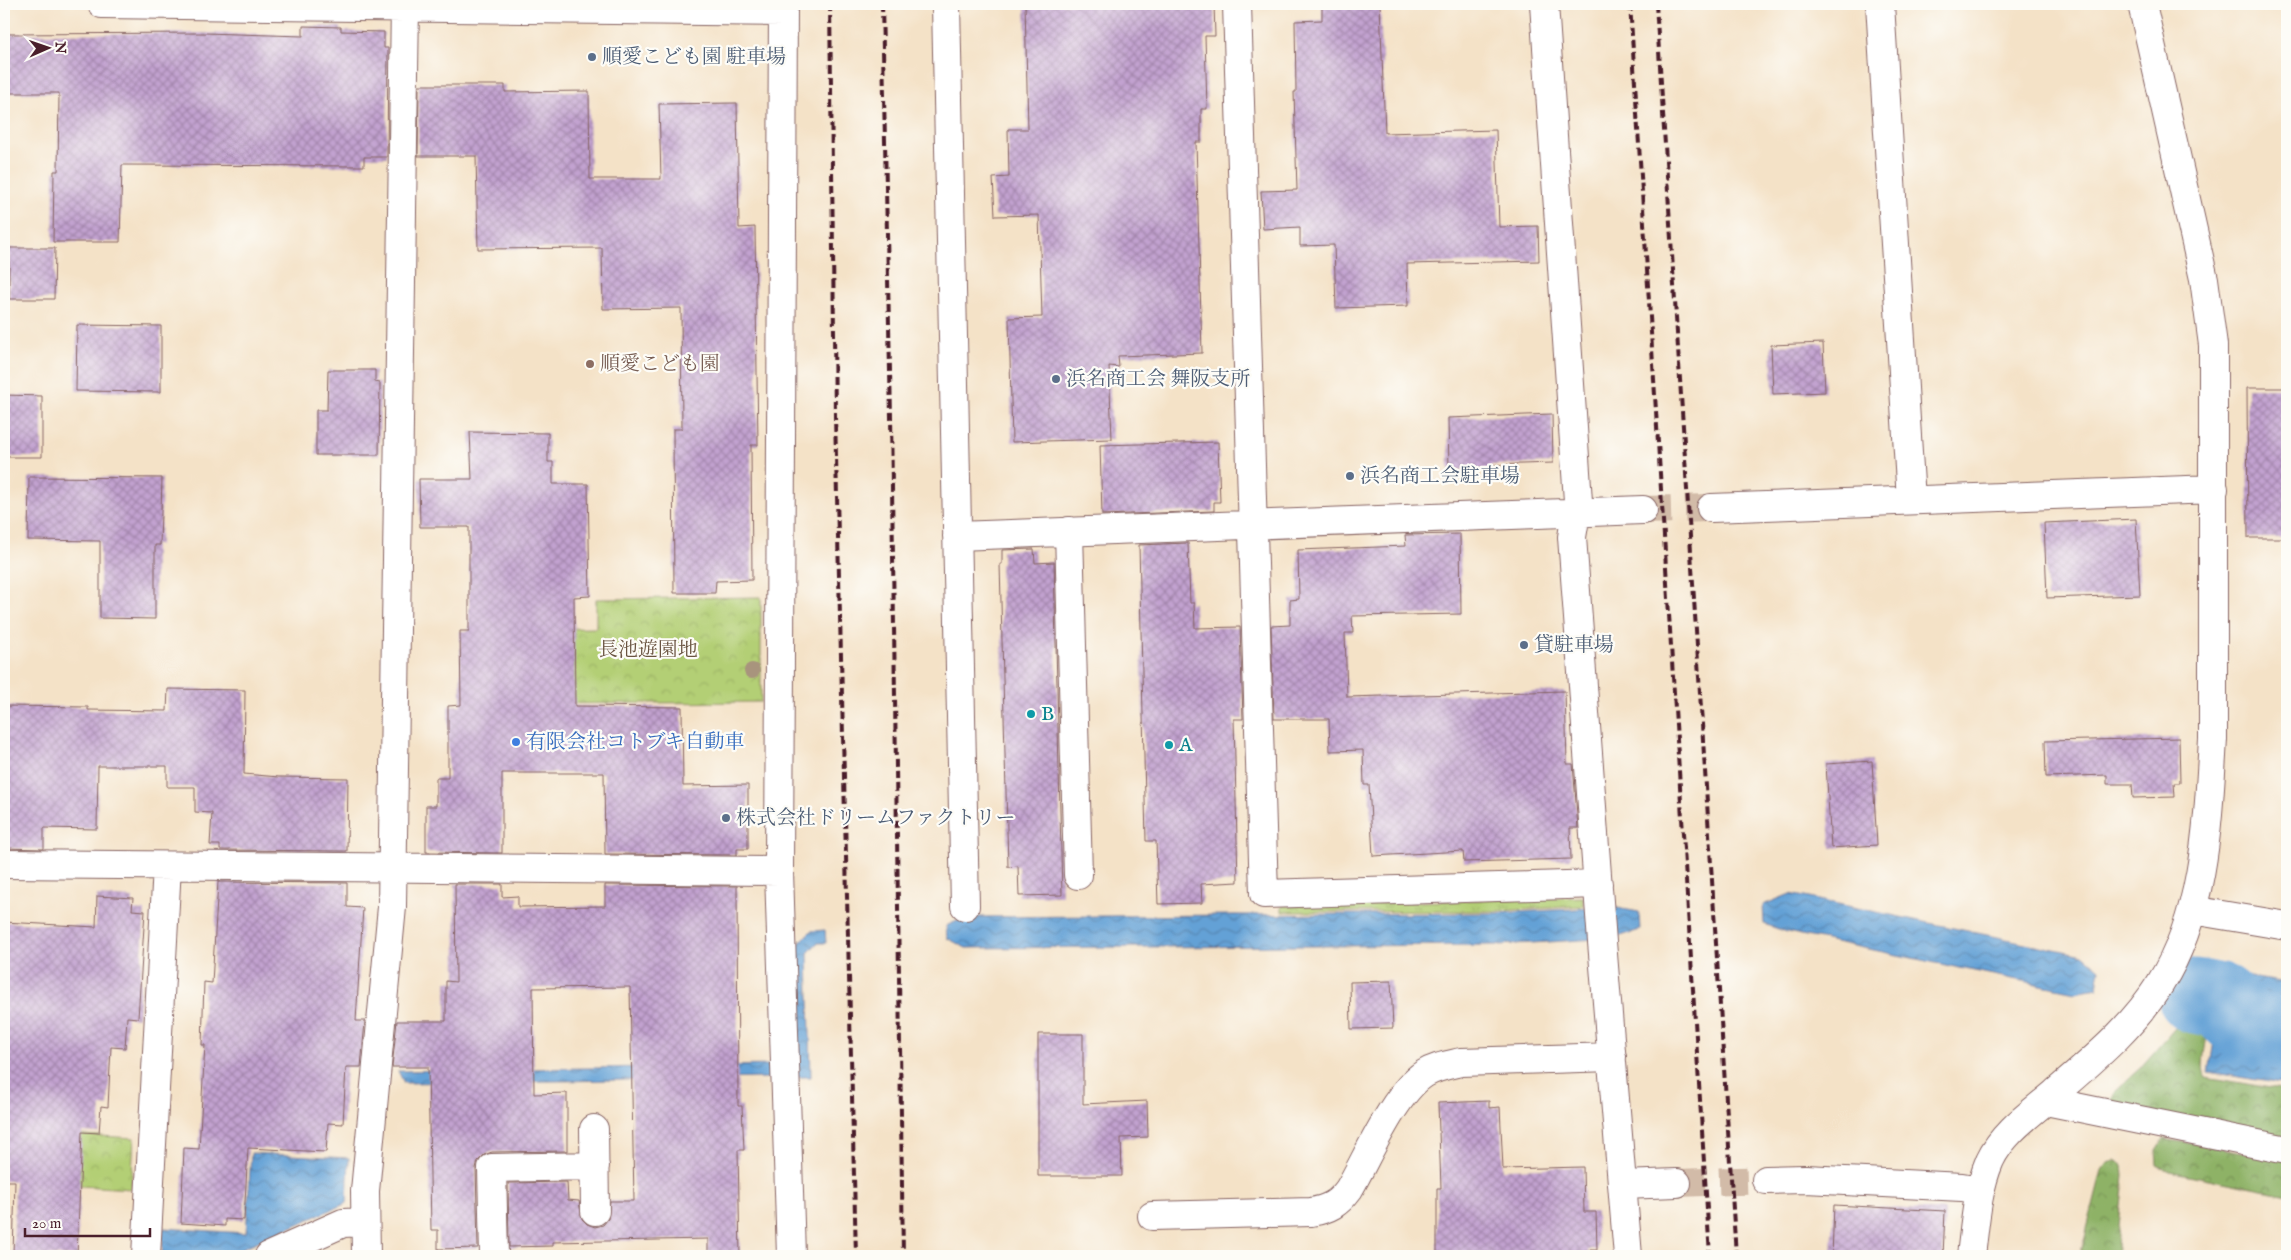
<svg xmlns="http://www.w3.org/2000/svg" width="2291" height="1260" font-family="'IM FELL English','Noto Serif JP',serif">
  <defs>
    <pattern id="grass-tufts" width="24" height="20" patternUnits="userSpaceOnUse" patternTransform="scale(1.25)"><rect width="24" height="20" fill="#b3cf75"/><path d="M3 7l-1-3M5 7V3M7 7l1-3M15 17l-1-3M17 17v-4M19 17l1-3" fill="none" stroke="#9bb165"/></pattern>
    <pattern id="forest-crowns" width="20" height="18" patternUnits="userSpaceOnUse" patternTransform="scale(1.25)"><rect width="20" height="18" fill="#8eb266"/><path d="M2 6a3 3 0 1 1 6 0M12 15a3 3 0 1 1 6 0" fill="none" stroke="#769054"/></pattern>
    <pattern id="park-crowns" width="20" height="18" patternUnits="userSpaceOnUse" patternTransform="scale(1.25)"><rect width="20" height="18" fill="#b3cf75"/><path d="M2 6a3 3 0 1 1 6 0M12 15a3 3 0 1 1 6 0" fill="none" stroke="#9bb165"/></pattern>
    <pattern id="water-waves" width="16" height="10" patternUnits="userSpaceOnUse" patternTransform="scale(1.25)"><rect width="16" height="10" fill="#64a1d6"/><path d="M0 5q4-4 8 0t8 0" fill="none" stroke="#5483ae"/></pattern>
    <pattern id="building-cross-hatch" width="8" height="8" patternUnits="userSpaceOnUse" patternTransform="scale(1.25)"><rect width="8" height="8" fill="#c2a2d0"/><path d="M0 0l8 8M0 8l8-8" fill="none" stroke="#a083a9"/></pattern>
  </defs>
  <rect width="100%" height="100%" fill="#fdfcf7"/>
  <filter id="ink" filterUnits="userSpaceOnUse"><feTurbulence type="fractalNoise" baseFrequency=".02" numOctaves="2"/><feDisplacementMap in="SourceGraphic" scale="10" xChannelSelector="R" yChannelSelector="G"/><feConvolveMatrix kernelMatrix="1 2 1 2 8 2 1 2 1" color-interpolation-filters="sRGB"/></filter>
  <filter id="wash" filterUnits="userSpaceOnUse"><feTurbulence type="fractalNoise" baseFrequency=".0096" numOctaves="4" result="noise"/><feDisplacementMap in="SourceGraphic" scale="20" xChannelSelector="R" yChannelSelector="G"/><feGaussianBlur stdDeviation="1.12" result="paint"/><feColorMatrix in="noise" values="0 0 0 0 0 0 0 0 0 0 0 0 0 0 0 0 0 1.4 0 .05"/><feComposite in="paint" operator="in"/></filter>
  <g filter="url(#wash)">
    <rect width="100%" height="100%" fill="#f4e2c7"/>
    <path fill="url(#grass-tufts)" stroke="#7e7750" d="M1583,897V906L1498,911L1282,912V906Z"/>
    <path fill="url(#forest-crowns)" stroke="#6c6848" d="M2202,1014L2208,1019C2210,1035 2198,1065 2206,1077L2287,1091V1140L2114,1104L2112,1099L2116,1090L2140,1068L2175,1028L2184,1020Z
      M2163,1139L2287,1159V1195L2169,1171L2157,1165L2156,1150Z
      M2115,1161L2123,1166L2124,1176L2116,1256H2080L2102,1170L2107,1163Z"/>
    <path fill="url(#park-crowns)" stroke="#7e7750" d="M761,597V702L535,704V629L596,628V599Z
      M29,1132L134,1138L131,1189L31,1183Z"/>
    <path fill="url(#water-waves)" stroke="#576080" d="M1790,894L2083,955L2100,969L2097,988L2075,992L1787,932L1764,924L1763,905Z
      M1612,907L1639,912L1640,930L1614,938L1499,945L966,948L947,938L946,926L966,917L1498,913Z
      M825,930L826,943H817L808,953L811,1077H795L798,1064L795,947L811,931Z
      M2225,973L2287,983V1085L2209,1072Z
      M776,1065V1078L404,1083L398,1071Z
      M251,1153L349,1158L347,1203L224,1256H162L163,1228L246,1233Z"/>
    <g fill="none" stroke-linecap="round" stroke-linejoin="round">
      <path stroke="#64a1d6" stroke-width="75" d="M2195,996L2220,1001L2249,1028L2287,1034"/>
    </g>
    <g id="blocks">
      <path fill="url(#building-cross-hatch)" d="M1025,4H1214L1215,36H1205L1207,109H1201V142H1196L1202,353L1118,356L1119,367L1109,366L1112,439L1012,442L1009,318L1042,317L1039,215L995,216L993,178L1009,177L1008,129H1028Z
        M1322,4H1380L1385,133L1496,130L1499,227L1538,226L1539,261L1407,264L1408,306L1336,308L1334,245L1300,246V227L1263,229L1261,191L1297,190L1294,92H1296L1295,21L1322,20Z
        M303,26L341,27V31L384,32V48H388L387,157H364V166L122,165L120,242H53L54,171H58L59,93H4V34L204,33L303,36Z
        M419,85H505V92L589,91L590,179H661L659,104L737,103L739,228L755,227L758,445H751L752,580L716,581L715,593H674L673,429H682L681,308L603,309L602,248L478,249L476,156H418Z
        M9,248H55L54,299H9Z
        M77,325L161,326V392L76,391Z
        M1823,343L1825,392L1773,394L1771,345Z
        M328,370H375V382L380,383L379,455H316V410H327Z
        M2247,388H2287V538H2248Z
        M4,395L42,396V457H4Z
        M1552,414L1553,463L1491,465V469L1449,470L1448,418Z
        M470,432L548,433V462H553V484H588L590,596L574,597L575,706L682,707L683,786L748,785V849H737V855L605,854L604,773H502V853L426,852V806H436V778H448V706L461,705L460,631H469V527H420L419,479H472Z
        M1218,442L1220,502H1214V511L1102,515L1100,445Z
        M29,477L162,478L160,545H155V619L100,618V541L28,540Z
        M2136,519L2140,595L2047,598L2044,523Z
        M1460,534L1461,614L1352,616L1353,633H1345L1347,697L1565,691L1567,764H1573L1578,828H1570L1571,859L1464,862L1463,851L1373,856L1369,785H1364L1363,750L1330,751L1329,719H1274L1271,626L1290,625V600L1299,599L1298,550L1406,546L1405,535Z
        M1188,543L1190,603H1194L1195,628L1240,627L1243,719H1234L1238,882L1201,884L1202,903L1158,904L1156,841H1146L1139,545Z
        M1034,549L1035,563L1054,562L1062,895L1019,896L1018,866L1008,867L1000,564H1002V550Z
        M168,689L245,690L244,774L279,777L348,778L347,851L220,850V845H210L212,813L195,812V787H167V766H98L97,829L44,828V849L4,848V706L88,707V710L167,711Z
        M2179,738L2180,783H2174L2175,797L2133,798L2132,784H2107V775L2046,777L2045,741Z
        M1872,761L1877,845L1831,848L1826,764Z
        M218,882L347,883V907L363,908L356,1021H365L361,1067H346L343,1124L328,1123L326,1152L248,1148L244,1220L225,1219V1226L181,1223L184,1148L199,1149L205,1045H202L204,982L212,983Z
        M455,884H502V897L518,896V907L605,906V885L737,886L738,1106H742L744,1150H738L740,1256H708V1239L553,1242V1246L509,1247L508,1183L567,1182L568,1200L579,1201L582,1219L587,1224L595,1227L603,1225L608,1219L610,1201H634L630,987L533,988L534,1094L567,1093V1151L492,1152L484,1155L478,1161L476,1168L478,1248L438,1249V1230H431L428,1067H392L397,1021H446V981L456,982Z
        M97,896L133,898L132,910L145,911L138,1018L127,1017L125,1048L111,1047L108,1107L101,1106L99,1133L82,1132L77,1256L13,1255L15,1181H4V922L96,927Z
        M1391,981L1393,1028L1351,1029L1350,982Z
        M1038,1034H1083V1104L1147,1101L1148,1137L1121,1138L1122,1176H1038Z
        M1489,1101V1108L1500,1107L1503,1169L1583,1167L1584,1212H1596L1597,1250H1588V1256H1437V1188H1441L1438,1103Z
        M1834,1205L1945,1211L1943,1256H1832Z"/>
    </g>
  </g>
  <g filter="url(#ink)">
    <use href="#blocks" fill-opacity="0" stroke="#866362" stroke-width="1"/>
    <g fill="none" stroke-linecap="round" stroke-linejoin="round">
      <path stroke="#d2bba8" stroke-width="28" stroke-dasharray="28 14" stroke-linecap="butt" d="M1643,510L1711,508
        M1677,1183L1766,1180"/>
      <g stroke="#866362" stroke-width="30">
        <path id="minor" d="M102,4L783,12
          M783,4L779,871L791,1256
          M946,4L965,906
          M1237,4L1264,894L1598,884
          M1544,4L1578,501L1572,537L1602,942L1628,1256
          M1880,4L1911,500
          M1711,508L2214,489
          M1069,531L1078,875
          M957,536L1643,510
          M4,864L779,871
          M2192,910L2287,926
          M2046,1101L2287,1150
          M594,1129L595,1211
          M1766,1180L1806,1179L1962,1187L1980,1190
          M1622,1185L1677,1183
          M1152,1216L1311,1212C1329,1209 1338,1204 1349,1189C1368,1156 1394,1094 1424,1074C1435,1067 1448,1065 1461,1062L1612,1057
          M146,1256L167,866
          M269,1256L343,1223L365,1222
          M366,1256L365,1191L392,907L405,4
          M494,1256L492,1168L595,1166
          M1971,1256C1975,1224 1977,1190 1990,1160C2003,1132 2033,1112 2055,1093C2094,1059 2132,1028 2160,984C2205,913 2208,822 2213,739V345L2204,279L2142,4"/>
      </g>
      <use href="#minor" stroke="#fff" stroke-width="28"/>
      <path stroke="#4a1f2b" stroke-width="4" stroke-dasharray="8 4" stroke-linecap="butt" d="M830,4L835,416L856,1256
        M882,4L891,417L903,1256
        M1630,4L1710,1256
        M1656,4L1736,1256"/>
    </g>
    <circle fill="#a8947d" cx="752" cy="671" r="8"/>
  </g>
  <g fill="#5c6f8a" stroke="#fdfcf7" stroke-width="2">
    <circle cx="592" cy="57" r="5"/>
    <circle cx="1056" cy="379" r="5"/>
    <circle cx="1350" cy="476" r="5"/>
    <circle cx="1524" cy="645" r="5"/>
    <circle cx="726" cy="818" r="5"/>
  </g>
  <circle fill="#8d6e63" stroke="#fdfcf7" stroke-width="2" cx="590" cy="364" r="5"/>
  <g fill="#0f9aa8" stroke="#fdfcf7" stroke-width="2">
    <circle cx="1031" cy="714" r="5"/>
    <circle cx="1169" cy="745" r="5"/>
  </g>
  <circle fill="#3f7fe0" stroke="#fdfcf7" stroke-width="2" cx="516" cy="742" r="5"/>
  <g text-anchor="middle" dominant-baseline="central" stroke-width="4.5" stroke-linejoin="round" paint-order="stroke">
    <g font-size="20" fill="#4e5e75" stroke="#fdfcf7" text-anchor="start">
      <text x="602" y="57">順愛こども園 駐車場</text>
      <text x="1066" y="379">浜名商工会 舞阪支所</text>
      <text x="1360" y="476">浜名商工会駐車場</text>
      <text x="1534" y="645">貸駐車場</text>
      <text x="736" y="818">株式会社ドリームファクトリー</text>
    </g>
    <g font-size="20" fill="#785e54" stroke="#fdfcf7" text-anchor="start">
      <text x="600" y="364">順愛こども園</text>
    </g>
    <g font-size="20" fill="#6a5441" stroke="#fdfcf7">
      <text x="648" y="650">長池遊園地</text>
    </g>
    <g font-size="20" fill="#0d838f" stroke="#fdfcf7" text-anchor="start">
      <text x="1041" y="714">B</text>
      <text x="1179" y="745">A</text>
    </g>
    <g font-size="20" fill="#366cbe" stroke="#fdfcf7" text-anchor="start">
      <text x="526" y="742">有限会社コトブキ自動車</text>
    </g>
  </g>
  <rect width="2291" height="1260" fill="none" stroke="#fdfcf7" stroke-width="20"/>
  <g transform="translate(48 48) rotate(88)" stroke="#fdfcf7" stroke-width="4" paint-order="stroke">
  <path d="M0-4L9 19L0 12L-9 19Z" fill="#4a1f2b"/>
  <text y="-8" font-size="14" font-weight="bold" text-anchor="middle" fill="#4a1f2b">N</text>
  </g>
  <path d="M25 1228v8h125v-8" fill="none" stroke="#4a1f2b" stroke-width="2.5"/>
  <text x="32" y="1228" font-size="15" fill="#4a1f2b" stroke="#fdfcf7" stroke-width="4" paint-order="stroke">20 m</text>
</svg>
